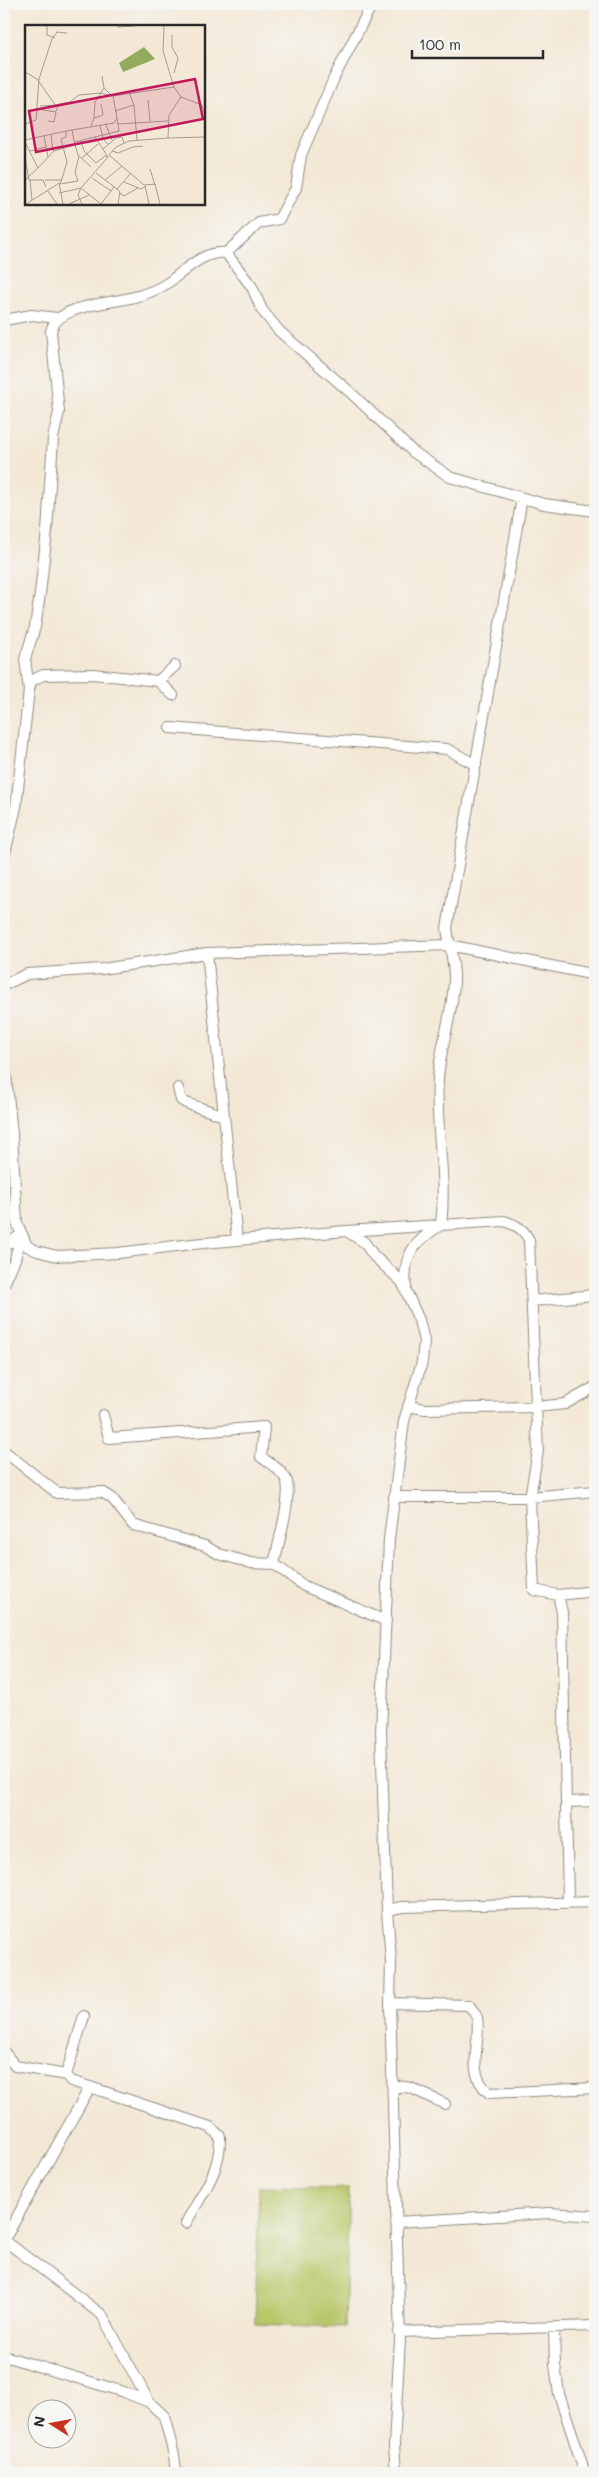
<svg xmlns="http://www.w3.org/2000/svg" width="599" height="2477" font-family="Mali,sans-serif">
  <rect width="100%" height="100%" fill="#f6f6f2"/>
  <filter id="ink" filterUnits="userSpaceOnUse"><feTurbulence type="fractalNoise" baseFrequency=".02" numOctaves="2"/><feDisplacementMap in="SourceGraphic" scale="10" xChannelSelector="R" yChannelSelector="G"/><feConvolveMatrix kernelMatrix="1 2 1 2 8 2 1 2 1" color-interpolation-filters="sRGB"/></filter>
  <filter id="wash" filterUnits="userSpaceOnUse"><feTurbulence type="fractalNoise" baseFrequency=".0096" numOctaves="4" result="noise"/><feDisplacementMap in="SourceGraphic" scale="20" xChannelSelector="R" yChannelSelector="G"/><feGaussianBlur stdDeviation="1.12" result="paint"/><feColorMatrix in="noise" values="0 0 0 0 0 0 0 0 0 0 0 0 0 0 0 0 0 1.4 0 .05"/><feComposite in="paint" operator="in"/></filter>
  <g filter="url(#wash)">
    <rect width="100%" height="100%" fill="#f3e8d6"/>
    <path fill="#b8c668" stroke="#72784a" d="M259,2186L349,2188L345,2327L255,2324Z"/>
  </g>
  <g filter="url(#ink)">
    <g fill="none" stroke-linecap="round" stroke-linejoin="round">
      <g stroke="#8f8a80" stroke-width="12">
        <path id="minor" d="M226,253L259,223L279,219L296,188L301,155L335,76L372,4
          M4,320L32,315L57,318
          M158,681L175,666
          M29,690L31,681L43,675L93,674L158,681L173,695
          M170,728L447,749L476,765
          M4,857L16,807L29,690L25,659L35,627L40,594L47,531L53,438L59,412L51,331C58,303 114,304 138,296C148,293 158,289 166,284C184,272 203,250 226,253L252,287L262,310L279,331L350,392L412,451L450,477L544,504L595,511
          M207,953L449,945L595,975
          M4,985L27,974L102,969L207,953L237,1240
          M4,1055L12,1134L17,1223L27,1246L37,1251L57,1256L118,1253L192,1244L346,1231L364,1242L374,1256L402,1282L419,1320L424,1341L422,1362L404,1421L389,1539L381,1732L387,1910
          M178,1088L181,1100L186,1103L224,1116
          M346,1231L504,1221C516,1225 523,1228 529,1240L538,1451L530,1497L534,1590L558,1595L562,1612L568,1901
          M4,1246L21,1235
          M4,1284L15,1259L21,1235
          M406,1287C402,1255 415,1241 441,1225C447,1176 435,1128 438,1079C440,1046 453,1014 454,981C455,964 449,945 447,928L522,498
          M532,1301L595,1295
          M408,1406L425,1409L536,1407L565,1404L595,1387
          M103,1415L109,1438L264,1427L261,1457C269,1463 284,1471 287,1482C291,1500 278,1544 274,1564L304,1586L386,1621
          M4,1451L57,1493L102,1492L112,1498L133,1525L205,1546L219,1554L251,1563L274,1564
          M394,1497H530L595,1491
          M558,1595L595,1591
          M567,1802L595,1801
          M390,2003L391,1961L387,1910L402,1907L595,1902
          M84,2016L66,2075L71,2081L90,2087
          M4,2052L15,2066L66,2075
          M392,2085L411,2088L445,2104
          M396,2222L550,2213L595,2216
          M4,2240L90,2087L210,2127L220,2136C221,2172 202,2193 186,2223
          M4,2240L102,2315L149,2402
          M554,2327L555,2365L559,2394L585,2473
          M399,2332L595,2326
          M4,2356L124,2392L149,2402L164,2416L174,2455L176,2473
          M396,2473L394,2445L400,2340L390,2003L469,2005C471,2009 476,2014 477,2018C482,2044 464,2071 489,2093L595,2088"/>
      </g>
      <use href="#minor" stroke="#fff" stroke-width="10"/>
    </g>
  </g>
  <g transform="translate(25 25)">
    <rect width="180" height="180" fill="#f3e8d6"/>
    <path d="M119,22L130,34L98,47L94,38Z" fill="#92ab5c"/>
    <path fill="none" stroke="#a39c92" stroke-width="1" d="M22,1V10L30,13M139,1L138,26L149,62M92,2L110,1M147,10V22L153,33L149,48M0,47L12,54L31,81M77,51L79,63L87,71M156,72L177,80L180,90M123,75L125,96M109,80L112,115M15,81L32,80M12,84L31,87L29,97L23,96M31,86L34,79L45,77L54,70L76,68L87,71M90,86L109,80L104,67M69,93L70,77L79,63M0,99L11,95L14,54L27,14L32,7L42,8M92,99L143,96M75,100L78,114L83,119M81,100L87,115M66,101L69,93L78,90L76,79M47,105L89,98L92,93L88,71L149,62L156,72L144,90L143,113L104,116L91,122L84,130L119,160L130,159L135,179M26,110L28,126M19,111L23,132M143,113L180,112M0,115L41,106V112L36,114L42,137L36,157L1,179M56,116L59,126L71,138L80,131L83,132M0,117L13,143L1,154M50,117L94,106L92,94M50,120L53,130L66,142M78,124L91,113L97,112L99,118M5,126L21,122M87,126L93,128L108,122L118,121M0,132L4,155H18L21,162M57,133L73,119M13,143L29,126L50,120L47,105L41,106M125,144L130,160M71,148L92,164L106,148M67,153L86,166M5,155L7,175M20,155H37M80,155L97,141M99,157L116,164L121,161M34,158L38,179M35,159L53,156L50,147L54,131M120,161L124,179M56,163L83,132L70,112M57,164L76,179M92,164L95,167L93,179M22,165L32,179M34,168L56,163L53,170L57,179M94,168L99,171L113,163M44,179L64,170M76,179L89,162"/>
    <path fill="#c2185b" fill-opacity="0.15" stroke="#c2185b" stroke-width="2.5" d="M170,54L178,94L11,127L4,86Z"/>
    <rect width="180" height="180" fill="none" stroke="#2b2b2b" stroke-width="2.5"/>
  </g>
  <rect width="599" height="2477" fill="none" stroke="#f6f6f2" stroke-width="20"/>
  <g transform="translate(52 2424) rotate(281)"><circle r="24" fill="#f6f6f2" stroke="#a5a5a2"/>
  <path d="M0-4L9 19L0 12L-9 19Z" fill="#c8321e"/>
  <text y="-8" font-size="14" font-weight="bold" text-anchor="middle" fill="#2b2b2b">N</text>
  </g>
  <path d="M412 50v8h131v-8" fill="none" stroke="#2b2b2b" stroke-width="2.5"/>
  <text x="419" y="50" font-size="15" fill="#2b2b2b" stroke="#f6f6f2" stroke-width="4" paint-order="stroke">100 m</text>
</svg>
